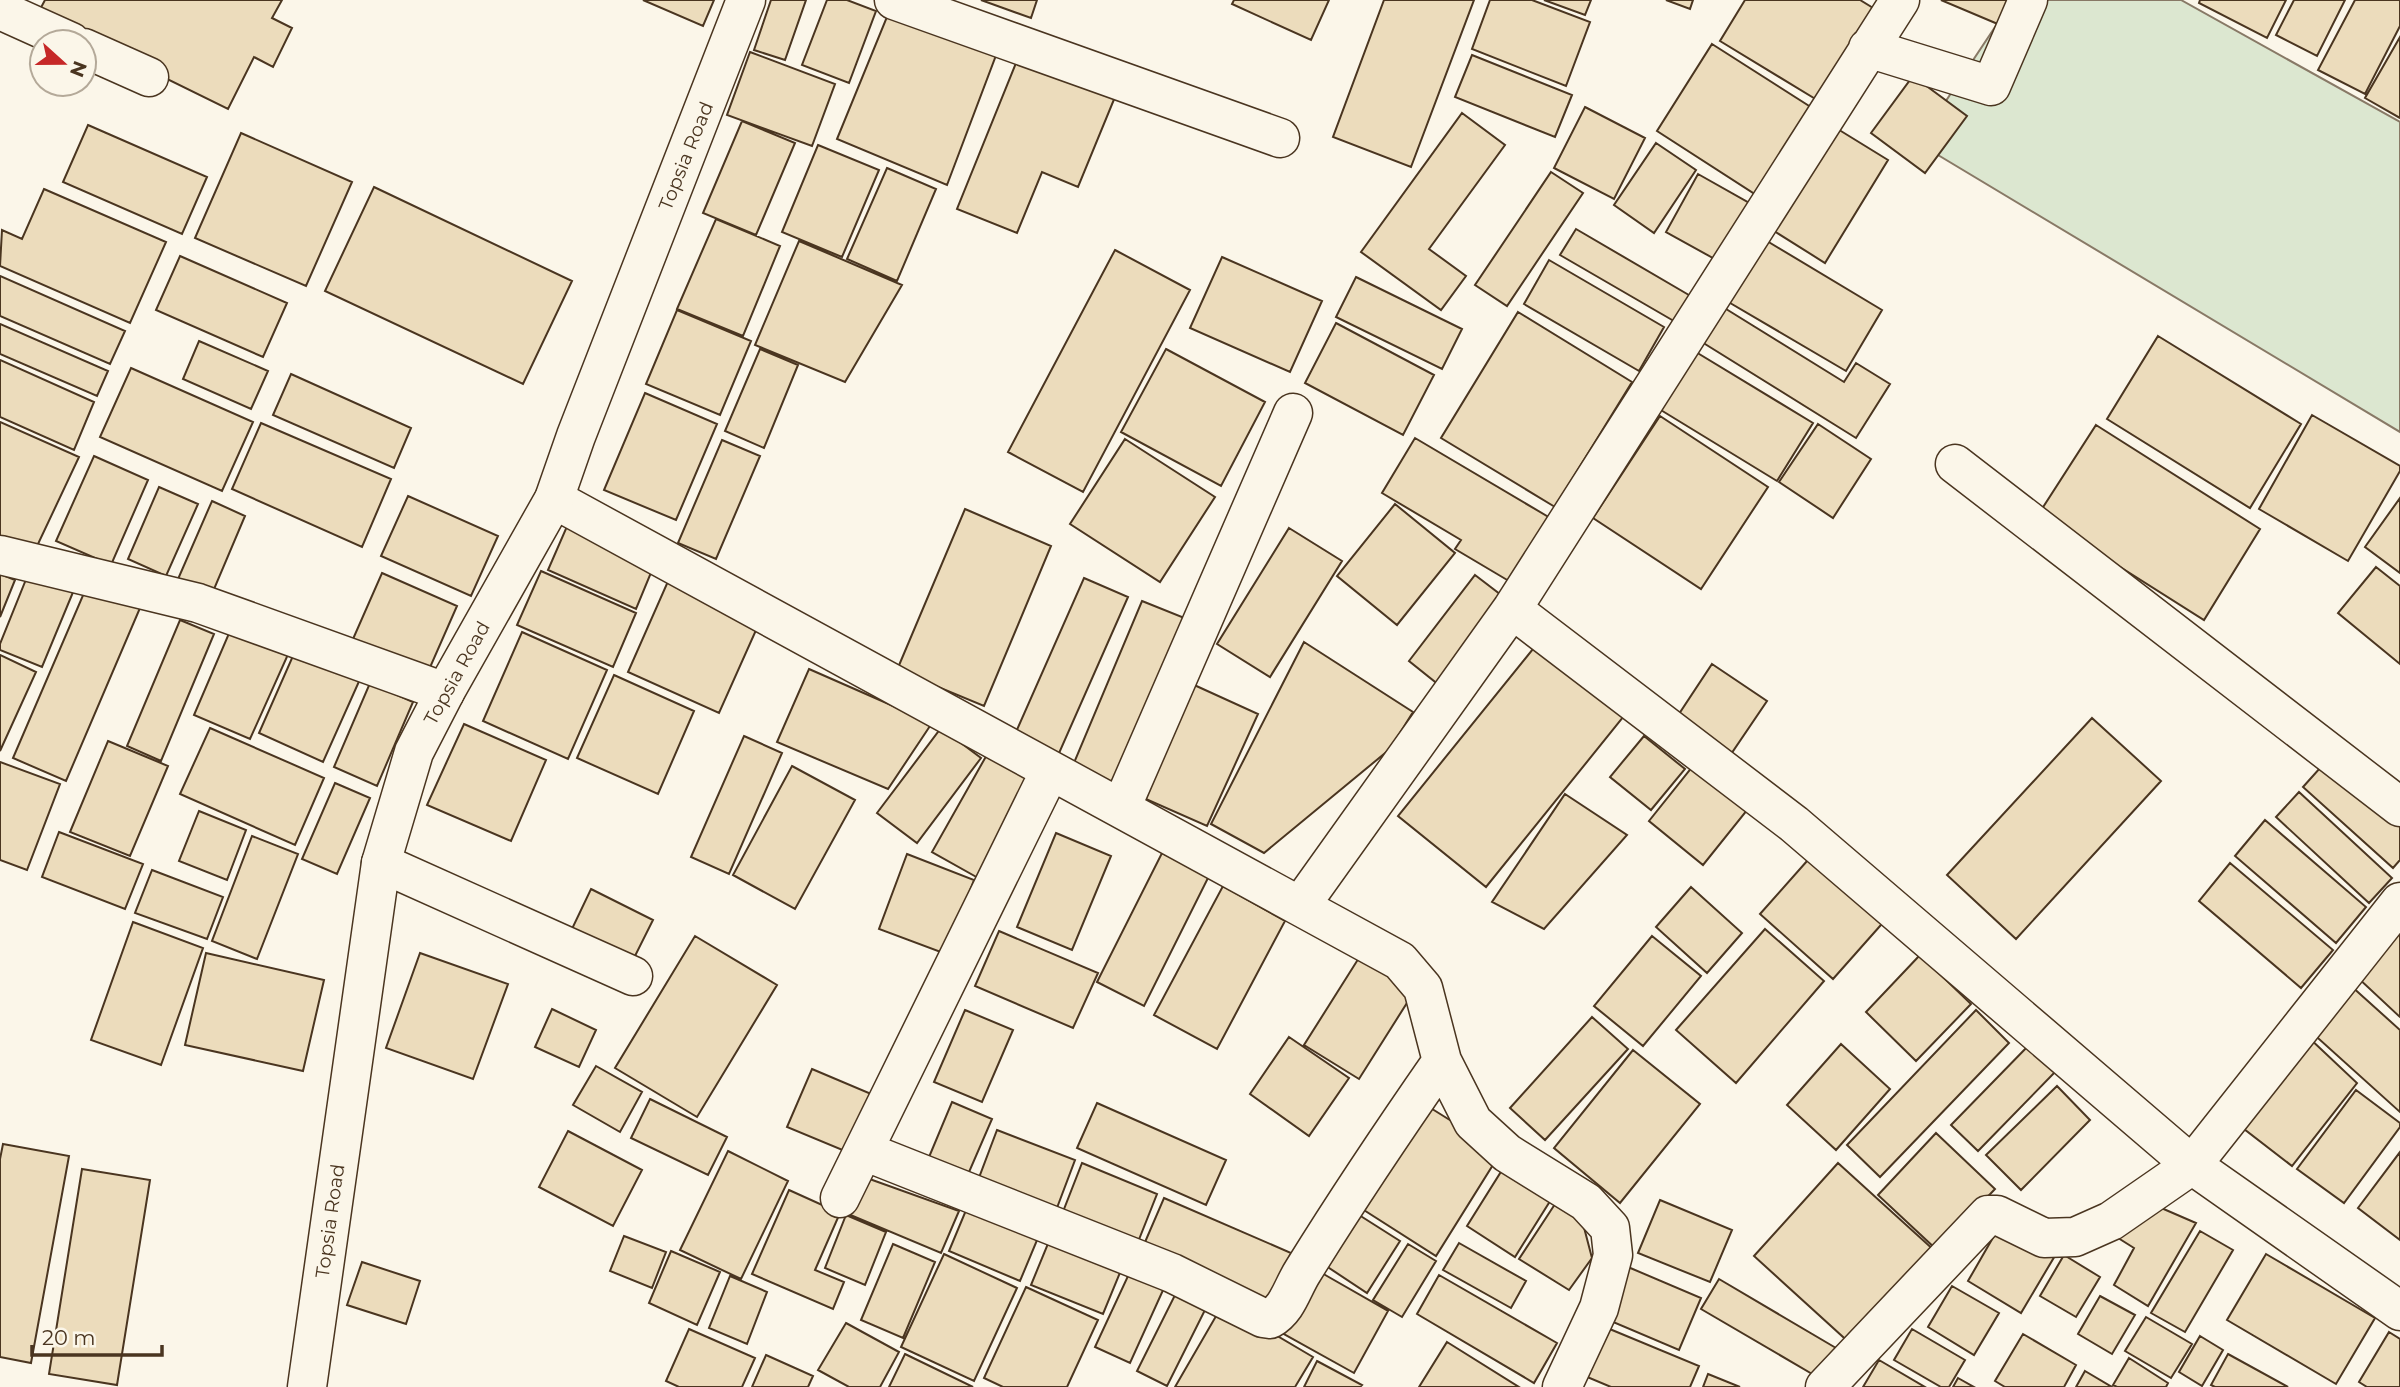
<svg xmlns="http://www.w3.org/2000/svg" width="2400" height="1387" font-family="Montserrat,sans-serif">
  <rect width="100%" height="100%" fill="#fbf6e9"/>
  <path fill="#dce7d0" stroke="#887966" stroke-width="2" d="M2013,0H2181L2400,122V432L1918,143Z"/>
  <path fill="#ecdcbc" stroke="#4a3520" stroke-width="2" d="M45,0H282L272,18L292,28L273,67L254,57L228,109L37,15Z
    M643,0H714L703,26Z
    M771,0H806L785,60L754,50Z
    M827,0H847L876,11L849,83L802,65Z
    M981,0H1037L1031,18Z
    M1234,0H1329L1311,40L1232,4Z
    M1384,0H1474L1411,167L1333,137Z
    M1490,0H1532L1590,22L1566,86L1472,49Z
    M1544,0H1591L1585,15Z
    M1666,0H1693L1690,9Z
    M1745,0H1860L1878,11L1822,103L1720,41Z
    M1941,0H2018L2012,30Z
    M2200,0H2286L2267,38L2199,3Z
    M2294,0H2345L2317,56L2276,35Z
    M2355,0H2400V26L2365,94L2318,70Z
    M891,7L998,50L947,185L837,139Z
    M2400,37V118L2365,98Z
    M1712,44L1817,111L1761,198L1657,131Z
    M750,52L835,84L812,146L727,115Z
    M1472,55L1572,95L1555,137L1455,97Z
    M1018,58L1115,97L1078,187L1042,172L1017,233L957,209Z
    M1913,76L1967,116L1925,173L1871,133Z
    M1585,107L1645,138L1614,199L1554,168Z
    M1462,113L1505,145L1429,249L1466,276L1441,310L1361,252Z
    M742,121L795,143L756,235L703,213Z
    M88,125L207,177L182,234L63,182Z
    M1836,128L1888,160L1825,263L1774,231Z
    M241,133L352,182L306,286L195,238Z
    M1656,143L1696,170L1654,233L1614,205Z
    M818,145L879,170L842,257L782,232Z
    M887,168L936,189L897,281L847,259Z
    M1551,172L1583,193L1507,306L1475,285Z
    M1698,174L1751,204L1720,262L1666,232Z
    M374,187L572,281L523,384L325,291Z
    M44,189L166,242L130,323L0,266L2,230L22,239Z
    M716,219L780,246L743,336L677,309Z
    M1576,229L1694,298L1679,324L1560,255Z
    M1762,238L1882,310L1846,371L1725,300Z
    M799,241L902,285L845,382L755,345Z
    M1115,250L1190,290L1083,492L1008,452Z
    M180,256L287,303L263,357L156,310Z
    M1222,257L1322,301L1290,372L1190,328Z
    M1549,260L1664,327L1639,371L1524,304Z
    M0,276L125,331L110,364L0,316Z
    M1356,277L1462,329L1442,369L1336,317Z
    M1718,304L1844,382L1856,363L1890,384L1856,438L1697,339Z
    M677,310L751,341L720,415L646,384Z
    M1518,312L1632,382L1555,507L1441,438Z
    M1336,323L1434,375L1403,435L1305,383Z
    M0,324L108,371L97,396L0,354Z
    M2158,336L2301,424L2250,508L2107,419Z
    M199,341L268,371L251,409L183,379Z
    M1686,346L1813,423L1777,481L1651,404Z
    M760,349L798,365L764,448L725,431Z
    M1166,349L1265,402L1221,486L1121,432Z
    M0,360L94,402L74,450L0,417Z
    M131,368L253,422L222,491L100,437Z
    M291,374L411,428L394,468L273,415Z
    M645,393L717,424L676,520L604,490Z
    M2312,415L2400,466V471L2348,561L2259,509Z
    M1660,416L1768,487L1701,589L1593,518Z
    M0,422L79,457L30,561L0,549Z
    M261,423L391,479L362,547L232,489Z
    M1818,424L1871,459L1833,518L1779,482Z
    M2096,425L2260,529L2204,620L2038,515Z
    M1415,438L1557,522L1519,587L1455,549L1461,540L1382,493Z
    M1125,439L1215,497L1160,582L1070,524Z
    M722,440L760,456L716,559L678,543Z
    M94,456L148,480L111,565L56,541Z
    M159,487L198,504L166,576L128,559Z
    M408,496L498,536L471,596L381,556Z
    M2400,498V573L2365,547Z
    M212,501L245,516L209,601L175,586Z
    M1395,504L1455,553L1397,625L1337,576Z
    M965,509L1051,546L984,706L897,670Z
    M568,524L655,563L636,609L548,570Z
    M1289,528L1342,561L1270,677L1217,644Z
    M31,567L76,585L42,667L0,650V644Z
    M2376,567L2400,586V664L2338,613Z
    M541,571L636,613L613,667L517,625Z
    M382,573L457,606L428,672L353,639Z
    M0,574L15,580L0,617Z
    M1475,575L1505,598L1439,685L1409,661Z
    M1084,578L1128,597L1056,760L1012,741Z
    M669,579L761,619L719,713L628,672Z
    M87,586L140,608L66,781L13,758Z
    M1142,601L1187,619L1116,789L1071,770Z
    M180,620L214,634L161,761L127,746Z
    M233,624L290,650L250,739L194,715Z
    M522,632L607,670L568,759L483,721Z
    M1304,642L1413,712L1390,749L1264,853L1211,824Z
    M1537,644L1624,716L1486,887L1398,816Z
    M296,649L361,677L323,762L259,733Z
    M0,655L36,672L0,751Z
    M1712,664L1767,701L1729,757L1675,720Z
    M809,669L932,723L888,789L777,742Z
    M614,675L694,711L658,794L577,758Z
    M370,683L413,702L377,786L334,767Z
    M1192,684L1258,714L1207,826L1139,796Z
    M2092,718L2161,781L2016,939L1947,875Z
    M464,724L546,760L511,841L427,805Z
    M210,728L324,778L295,845L180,794Z
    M941,728L981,758L917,843L877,813Z
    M744,736L782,753L729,874L691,857Z
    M1644,736L1685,769L1651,810L1610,777Z
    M108,741L168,766L130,856L70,832Z
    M993,744L1041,771L980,879L932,852Z
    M2329,758L2400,821V860L2393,868L2303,787Z
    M0,762L60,784L27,870L0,860Z
    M792,766L855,800L795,909L733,875Z
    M1693,766L1748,809L1703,865L1649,821Z
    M335,783L370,798L337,874L302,859Z
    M2299,792L2392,878L2369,903L2276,817Z
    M1565,794L1627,835L1544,929L1492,902Z
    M199,811L246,830L227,880L179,861Z
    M2265,820L2366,907L2336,943L2235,856Z
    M59,832L143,864L125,909L42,877Z
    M1056,833L1111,856L1072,950L1017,927Z
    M252,836L298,854L257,959L212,941Z
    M1815,852L1888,917L1833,979L1760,914Z
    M1162,853L1209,876L1144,1006L1097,982Z
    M907,854L974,880L946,954L879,929Z
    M2230,863L2333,950L2301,988L2199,901Z
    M152,870L223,897L207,939L135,913Z
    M1223,886L1285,921L1217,1049L1154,1015Z
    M1691,887L1742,933L1707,973L1656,927Z
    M591,889L653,920L631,964L570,933Z
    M133,922L203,948L161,1065L91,1040Z
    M1765,929L1824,981L1736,1083L1676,1030Z
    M2400,930V1017L2356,976Z
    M999,931L1098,973L1073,1028L975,986Z
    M695,936L777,985L697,1117L615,1068Z
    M1652,936L1701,976L1643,1046L1594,1006Z
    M206,953L324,980L303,1071L185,1045Z
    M420,953L508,984L473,1079L386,1048Z
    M1362,953L1417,987L1359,1079L1304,1045Z
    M1920,955L1971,1004L1916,1061L1866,1012Z
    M2350,985L2400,1030V1112L2309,1030Z
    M552,1009L596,1030L579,1067L535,1047Z
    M965,1010L1013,1030L982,1102L934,1082Z
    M1976,1010L2009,1043L1880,1177L1847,1145Z
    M1592,1017L1628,1049L1545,1140L1510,1108Z
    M2306,1035L2357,1083L2292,1166L2235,1122Z
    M1289,1037L1349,1078L1309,1136L1250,1094Z
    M2031,1043L2057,1070L1978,1151L1951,1125Z
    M1841,1044L1890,1089L1836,1150L1787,1105Z
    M1633,1050L1700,1104L1620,1203L1554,1148Z
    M596,1066L642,1092L620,1132L573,1105Z
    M812,1069L876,1096L852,1154L787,1127Z
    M2057,1086L2090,1120L2021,1190L1986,1155Z
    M2356,1090L2400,1123V1127L2344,1203L2297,1169Z
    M650,1099L727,1137L708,1175L631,1138Z
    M952,1102L992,1119L963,1186L924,1169Z
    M1421,1102L1501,1152L1436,1256L1356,1205Z
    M1097,1103L1226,1160L1206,1205L1077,1148Z
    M997,1130L1075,1160L1052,1221L974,1191Z
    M568,1131L642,1170L613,1226L539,1187Z
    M1936,1133L1995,1189L1937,1250L1878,1195Z
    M3,1144L69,1156L31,1363L0,1357V1159Z
    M728,1151L788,1181L741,1279L680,1250Z
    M2400,1152V1240L2358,1208Z
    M1082,1163L1157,1194L1134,1252L1059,1222Z
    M1838,1163L1936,1252L1853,1346L1754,1256Z
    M1504,1167L1552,1198L1515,1257L1467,1226Z
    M82,1169L150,1180L117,1385L49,1374Z
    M864,1177L959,1211L941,1253L848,1214Z
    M789,1190L840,1213L815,1270L844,1282L833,1309L752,1274Z
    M1164,1198L1291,1253L1266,1310L1139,1256Z
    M1660,1200L1732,1230L1710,1282L1638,1253Z
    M1557,1201L1581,1216L1592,1258L1569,1290L1519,1259Z
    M969,1203L1040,1233L1020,1281L949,1251Z
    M2159,1207L2196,1223L2148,1306L2114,1285L2134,1248L2115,1236Z
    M1348,1208L1400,1241L1367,1293L1314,1258Z
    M846,1215L886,1232L865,1285L825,1268Z
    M2002,1222L2056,1254L2021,1313L1968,1281Z
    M1054,1229L1126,1258L1103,1314L1031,1285Z
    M2200,1231L2233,1250L2185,1332L2151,1313Z
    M624,1236L666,1252L652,1288L610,1271Z
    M1459,1243L1526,1281L1511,1308L1443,1270Z
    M893,1244L935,1262L903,1338L861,1320Z
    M1408,1244L1436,1261L1402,1317L1373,1300Z
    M671,1251L720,1272L697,1325L649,1303Z
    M944,1254L1017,1288L974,1381L901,1347Z
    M2266,1254L2375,1318L2336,1384L2227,1320Z
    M2064,1255L2100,1277L2076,1317L2040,1296Z
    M1135,1261L1169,1277L1130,1363L1095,1347Z
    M362,1262L420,1281L406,1324L347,1305Z
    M1628,1267L1701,1298L1679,1350L1606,1319Z
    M1320,1272L1388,1311L1354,1373L1284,1334Z
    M1439,1275L1557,1343L1534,1383L1417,1314Z
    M730,1276L767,1292L747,1344L709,1328Z
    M1719,1279L1836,1348L1819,1378L1701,1309Z
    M1952,1286L1999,1313L1974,1355L1928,1327Z
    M1026,1287L1098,1320L1067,1387H1003L984,1378Z
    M1178,1289L1208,1304L1167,1386L1137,1371Z
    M2100,1296L2135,1315L2112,1354L2078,1334Z
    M1223,1304L1313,1357L1295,1387H1175Z
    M2146,1317L2192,1344L2171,1378L2125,1351Z
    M846,1323L899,1352L880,1387H849L818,1370Z
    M1600,1325L1699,1366L1690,1387H1611L1580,1374Z
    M689,1329L755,1358L742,1387H679L666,1381Z
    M1912,1329L1965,1360L1949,1387H1941L1894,1360Z
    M2389,1332L2400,1339V1387H2367L2359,1382Z
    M2023,1334L2076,1365L2064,1387H2005L1995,1381Z
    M2200,1336L2223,1350L2202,1386L2179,1372Z
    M1447,1342L1519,1387H1419Z
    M905,1354L973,1387H889Z
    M2228,1354L2288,1387H2215L2211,1385Z
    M766,1355L813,1376L808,1387H752Z
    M2129,1358L2168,1383L2166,1387H2117L2113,1385Z
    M1879,1360L1925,1387H1863Z
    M1317,1361L1362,1385L1360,1387H1304Z
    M2085,1371L2112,1387H2076Z
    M1708,1374L1740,1387H1703Z
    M1958,1378L1974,1387H1953Z"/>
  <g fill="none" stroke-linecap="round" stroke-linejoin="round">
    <g stroke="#4a3520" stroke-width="41">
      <path id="minor" d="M894,0L1280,138
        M0,10L71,42
        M84,48L149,77
        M1868,48L1991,86L2028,0
        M1955,464L2400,807
        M554,499L1400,961L1423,988L1442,1061L1473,1122L1507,1153L1586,1202L1610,1228L1613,1255L1599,1308L1562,1387
        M0,555L198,603L445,692
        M1512,609L1794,824L2192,1165L2400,1311
        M1121,808L1293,413
        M381,863L633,976
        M1300,906L1512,609L1900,0
        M864,1151L1172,1273L1263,1318L1270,1319C1288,1309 1292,1288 1303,1271C1347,1200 1394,1130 1442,1061
        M840,1198L1050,771
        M1825,1387L1988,1215H1997L2044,1238L2075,1237L2111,1221L2192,1165L2400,902"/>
    </g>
    <g stroke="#4a3520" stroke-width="41">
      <path id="tertiary" d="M307,1387L381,863L414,752L445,692L554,499L576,436L746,0"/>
    </g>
    <use href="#minor" stroke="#fbf6e9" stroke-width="38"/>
    <use href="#tertiary" stroke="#fbf6e9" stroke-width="38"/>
  </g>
  <g text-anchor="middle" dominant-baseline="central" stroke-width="5" stroke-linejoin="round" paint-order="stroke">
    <g font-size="19" fill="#4a3520" stroke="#fbf6e9">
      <text transform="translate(686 156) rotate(-68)">Topsia Road</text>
      <text transform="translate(457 673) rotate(-61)">Topsia Road</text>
      <text transform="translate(330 1221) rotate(-82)">Topsia Road</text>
    </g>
  </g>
  <g transform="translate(63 63) rotate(111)"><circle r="33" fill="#fbf6e9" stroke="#b4a999" stroke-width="2"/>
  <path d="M0-5L12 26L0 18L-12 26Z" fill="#c62828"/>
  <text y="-10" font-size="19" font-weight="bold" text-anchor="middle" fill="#4a3520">N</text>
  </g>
  <path d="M32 1345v10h130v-10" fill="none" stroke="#4a3520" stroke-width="3.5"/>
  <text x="42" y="1345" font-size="21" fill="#4a3520" stroke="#fbf6e9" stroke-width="5" paint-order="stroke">20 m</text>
</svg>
